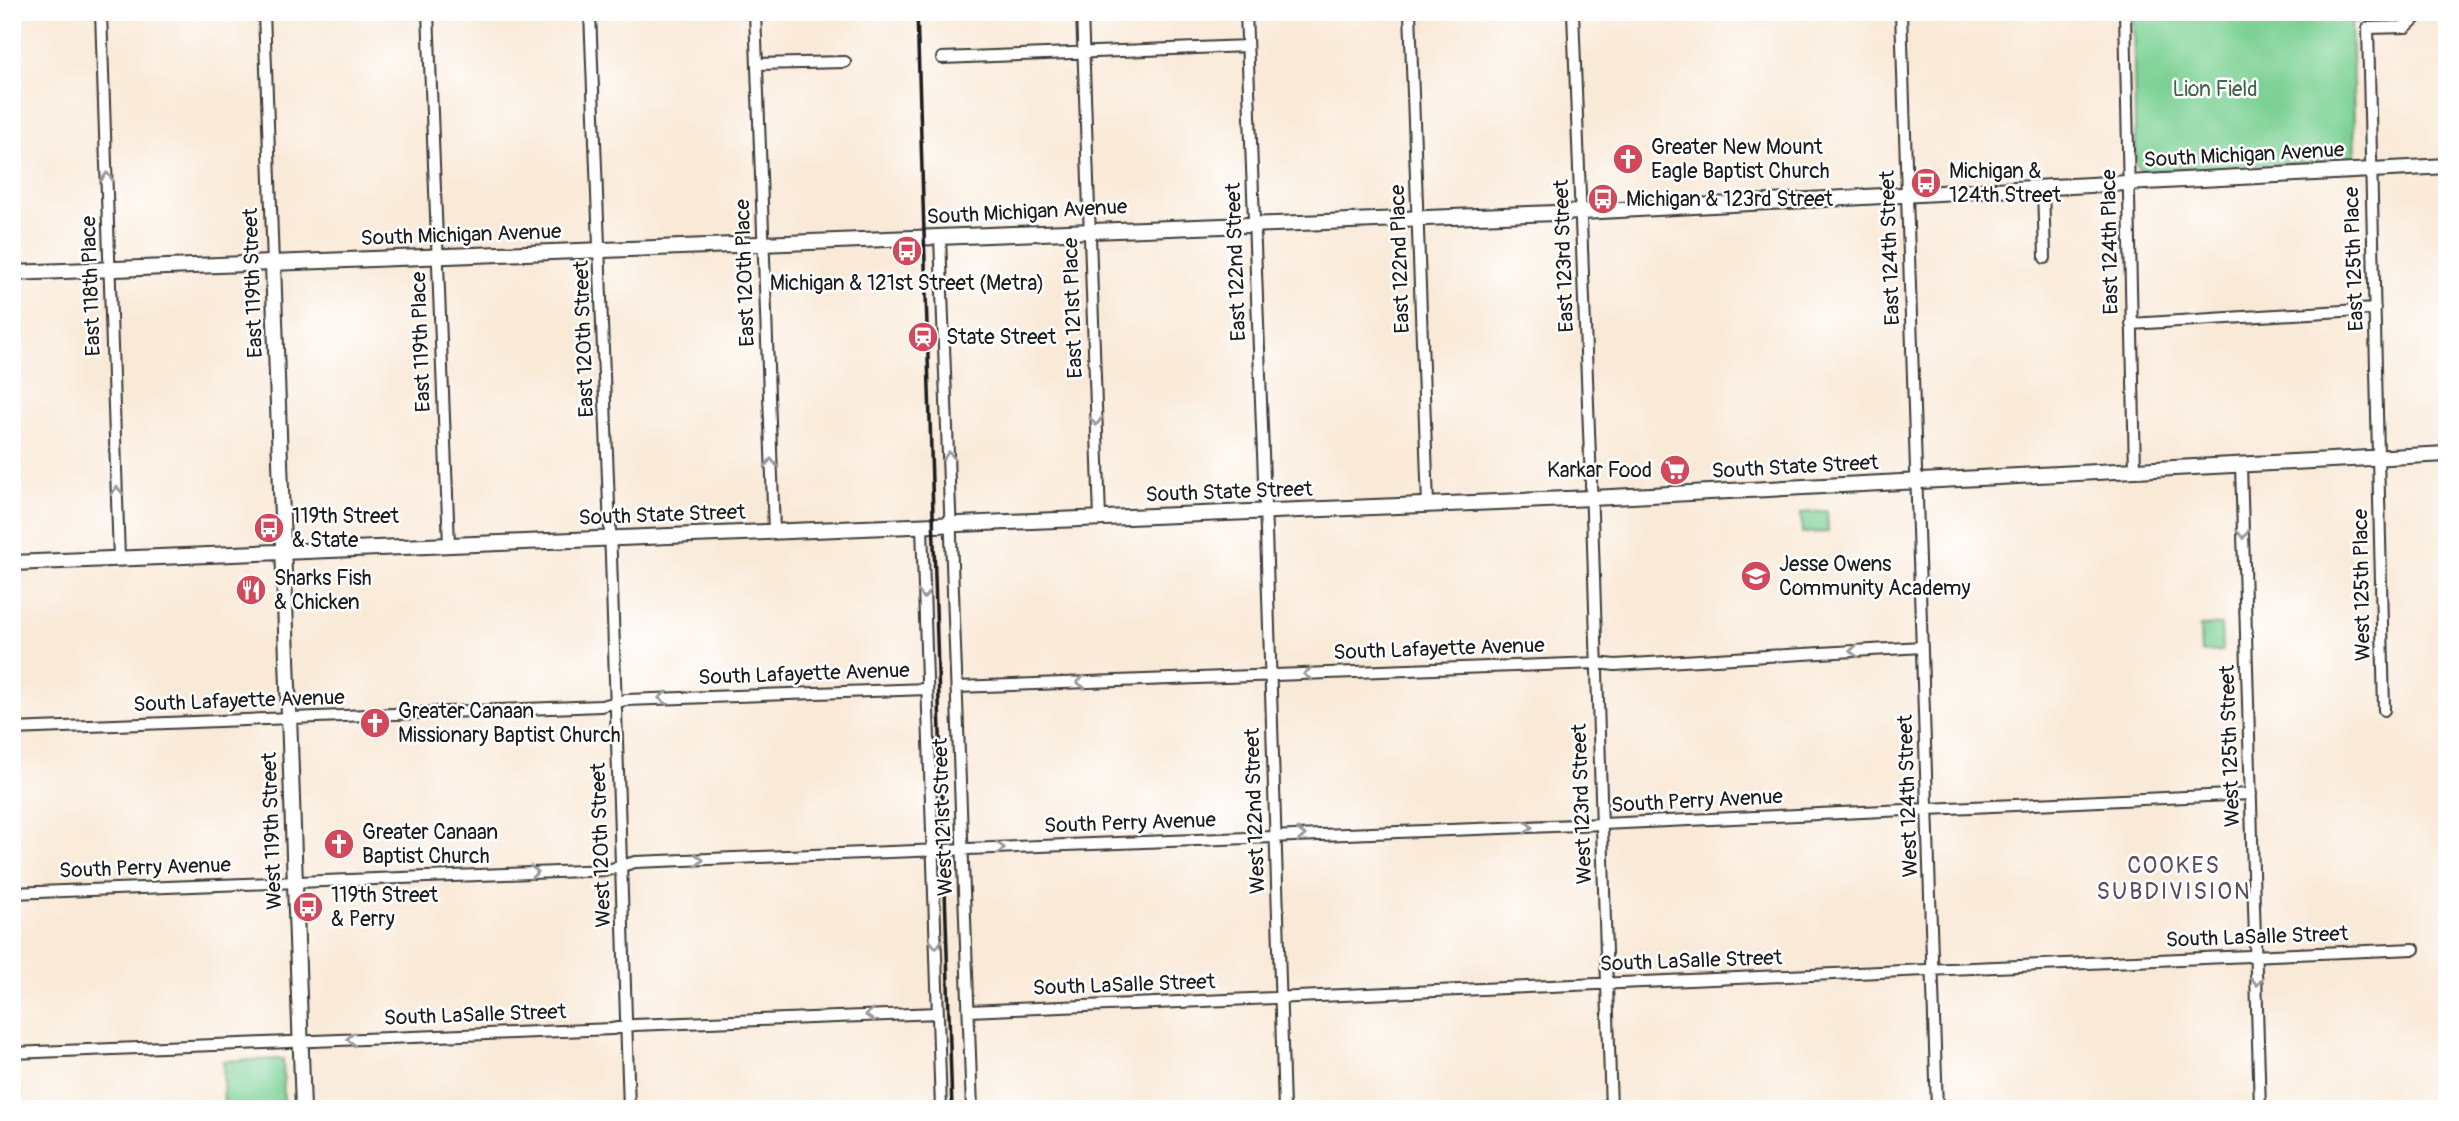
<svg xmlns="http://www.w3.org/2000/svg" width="2459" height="1121" font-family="Pangolin,sans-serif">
  <rect width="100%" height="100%" fill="#fff"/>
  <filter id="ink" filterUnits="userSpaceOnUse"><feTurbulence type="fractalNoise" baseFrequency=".0143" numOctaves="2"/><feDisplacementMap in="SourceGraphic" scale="14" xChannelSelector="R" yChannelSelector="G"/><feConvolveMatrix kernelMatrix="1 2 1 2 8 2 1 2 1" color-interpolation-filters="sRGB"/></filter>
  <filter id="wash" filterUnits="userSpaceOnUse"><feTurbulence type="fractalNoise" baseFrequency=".00686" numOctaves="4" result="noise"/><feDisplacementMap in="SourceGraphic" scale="28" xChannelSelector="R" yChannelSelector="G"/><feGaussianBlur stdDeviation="1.57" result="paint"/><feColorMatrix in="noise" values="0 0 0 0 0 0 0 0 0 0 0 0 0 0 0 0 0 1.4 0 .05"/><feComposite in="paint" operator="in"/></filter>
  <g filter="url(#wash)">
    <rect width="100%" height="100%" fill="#f9e9d7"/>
    <path fill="#7dd194" stroke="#4c7658" stroke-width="2" d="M2133,12H2400L2394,21L2351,22L2355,160L2142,171L2138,169L2136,163Z
      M1827,511L1828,532L1802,533L1801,513Z
      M2221,625L2222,651L2201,652L2200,626Z
      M283,1059L284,1109H224L223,1061Z"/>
  </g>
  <g filter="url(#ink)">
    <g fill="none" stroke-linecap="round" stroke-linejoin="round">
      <g stroke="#3d3b38" stroke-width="14">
        <path id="street" d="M101,12L119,559
          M264,12L273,264
          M428,12L449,545
          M590,12L611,557L629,1109
          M755,12L774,532
          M1082,12L1100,518
          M1246,12L1266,531L1284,1109
          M1410,12L1428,505
          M1573,12L1591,483L1611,1109
          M1901,12L1937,1109
          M2125,12L2135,471
          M2406,12V27
          M2406,27L2422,12
          M942,58L1247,46
          M757,64L845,62
          M2043,187L2045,258
          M940,237L972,1109
          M2131,324L2375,309
          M2241,465L2260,1109
          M922,526L941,1109
          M957,687L1597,663L1615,665L1922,647
          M2384,710L2368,28L2406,27
          M12,729L601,706L626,700L927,689
          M12,893L608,870L635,862L1602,824L2251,794
          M969,1011L2414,949
          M12,1053L612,1029L634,1025L938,1013"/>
      </g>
      <g stroke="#3d3b38" stroke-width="18">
        <path id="secondary" d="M273,264L303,1109
          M12,273L1582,212L2447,166
          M12,563L1592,498L2447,454"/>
      </g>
      <use href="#street" stroke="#fff" stroke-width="10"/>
      <use href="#secondary" stroke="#fff" stroke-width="14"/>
      <path stroke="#1c1c1c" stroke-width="3.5" d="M917,12L952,1109"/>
    </g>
    <defs><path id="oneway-chevron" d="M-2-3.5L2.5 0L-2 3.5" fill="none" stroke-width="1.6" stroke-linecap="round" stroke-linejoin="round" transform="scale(1.75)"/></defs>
    <g stroke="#999">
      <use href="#oneway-chevron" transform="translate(107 177) rotate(-92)"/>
      <use href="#oneway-chevron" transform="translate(1096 421) rotate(88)"/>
      <use href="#oneway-chevron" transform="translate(949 456) rotate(-92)"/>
      <use href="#oneway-chevron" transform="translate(771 463) rotate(-92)"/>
      <use href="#oneway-chevron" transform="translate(117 491) rotate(-92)"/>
      <use href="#oneway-chevron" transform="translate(2243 534) rotate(88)"/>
      <use href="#oneway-chevron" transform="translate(924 594) rotate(88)"/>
      <use href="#oneway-chevron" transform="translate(1854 651) rotate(177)"/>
      <use href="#oneway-chevron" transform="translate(1308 674) rotate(178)"/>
      <use href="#oneway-chevron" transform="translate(1081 682) rotate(178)"/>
      <use href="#oneway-chevron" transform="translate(663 698) rotate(178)"/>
      <use href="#oneway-chevron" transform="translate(1528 827) rotate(-2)"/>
      <use href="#oneway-chevron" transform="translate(1301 835) rotate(-2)"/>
      <use href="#oneway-chevron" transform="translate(1000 848) rotate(-2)"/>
      <use href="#oneway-chevron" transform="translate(699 860) rotate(-2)"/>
      <use href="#oneway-chevron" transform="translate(534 872) rotate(-2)"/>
      <use href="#oneway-chevron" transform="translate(936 944) rotate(88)"/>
      <use href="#oneway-chevron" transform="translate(2257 981) rotate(89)"/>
      <use href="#oneway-chevron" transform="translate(870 1015) rotate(178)"/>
      <use href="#oneway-chevron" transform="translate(351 1039) rotate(178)"/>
    </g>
  </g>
  <defs>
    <g id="church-disc" transform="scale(1.575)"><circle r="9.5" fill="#d1495b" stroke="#fff"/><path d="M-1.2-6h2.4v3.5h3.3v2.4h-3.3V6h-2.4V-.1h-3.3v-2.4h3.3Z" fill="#fff"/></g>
    <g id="bus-disc" transform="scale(1.575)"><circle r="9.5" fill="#d1495b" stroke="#fff"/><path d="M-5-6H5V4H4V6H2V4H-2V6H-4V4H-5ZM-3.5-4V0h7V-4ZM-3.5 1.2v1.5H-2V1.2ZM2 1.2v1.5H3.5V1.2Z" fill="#fff"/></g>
    <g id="station-disc" transform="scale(1.575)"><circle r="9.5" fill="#d1495b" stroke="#fff"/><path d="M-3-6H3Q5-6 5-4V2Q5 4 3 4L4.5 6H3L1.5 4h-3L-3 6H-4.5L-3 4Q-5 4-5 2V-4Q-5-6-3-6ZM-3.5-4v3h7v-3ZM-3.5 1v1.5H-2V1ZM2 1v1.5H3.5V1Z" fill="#fff"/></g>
    <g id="supermarket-disc" transform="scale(1.575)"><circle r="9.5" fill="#d1495b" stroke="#fff"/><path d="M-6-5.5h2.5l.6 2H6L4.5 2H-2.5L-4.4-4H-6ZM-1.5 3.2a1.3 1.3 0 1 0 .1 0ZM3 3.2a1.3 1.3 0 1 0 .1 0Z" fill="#fff"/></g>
    <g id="school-disc" transform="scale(1.575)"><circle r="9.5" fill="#d1495b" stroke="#fff"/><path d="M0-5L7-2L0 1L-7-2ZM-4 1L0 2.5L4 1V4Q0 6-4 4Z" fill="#fff"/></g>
    <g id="restaurant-disc" transform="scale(1.575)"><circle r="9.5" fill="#d1495b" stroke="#fff"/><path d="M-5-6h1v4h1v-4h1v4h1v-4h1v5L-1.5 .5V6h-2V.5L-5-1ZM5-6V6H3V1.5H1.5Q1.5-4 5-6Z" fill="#fff"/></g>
  </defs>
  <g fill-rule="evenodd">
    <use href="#church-disc" x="1628" y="159"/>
    <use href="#bus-disc" x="1926" y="183"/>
    <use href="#bus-disc" x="1603" y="199"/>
    <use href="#bus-disc" x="907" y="251"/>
    <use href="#station-disc" x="923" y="337"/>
    <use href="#supermarket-disc" x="1675" y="470"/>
    <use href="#bus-disc" x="269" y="528"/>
    <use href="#school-disc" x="1756" y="576"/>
    <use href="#restaurant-disc" x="251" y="590"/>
    <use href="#church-disc" x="375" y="723"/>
    <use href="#church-disc" x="339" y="844"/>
    <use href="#bus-disc" x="308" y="907"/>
  </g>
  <g text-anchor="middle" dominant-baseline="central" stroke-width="5" stroke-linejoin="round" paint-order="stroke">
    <g font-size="21" fill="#43644c" stroke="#fff">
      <text x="2215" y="89">Lion Field</text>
    </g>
    <g font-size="21" fill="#1c1c1c" stroke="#fff" text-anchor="start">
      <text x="1651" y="147">Greater New Mount<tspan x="1651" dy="24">Eagle Baptist Church</tspan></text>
      <text x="1949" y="171">Michigan &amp;<tspan x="1949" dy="24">124th Street</tspan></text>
      <text x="1626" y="199">Michigan &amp; 123rd Street</text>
      <text x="907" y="283" text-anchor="middle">Michigan &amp; 121st Street (Metra)</text>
      <text x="946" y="337">State Street</text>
      <text x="1652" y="470" text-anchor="end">Karkar Food</text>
      <text x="292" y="516">119th Street<tspan x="292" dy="24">&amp; State</tspan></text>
      <text x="1779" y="564">Jesse Owens<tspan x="1779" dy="24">Community Academy</tspan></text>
      <text x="274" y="578">Sharks Fish<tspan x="274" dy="24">&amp; Chicken</tspan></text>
      <text x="398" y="711">Greater Canaan<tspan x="398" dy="24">Missionary Baptist Church</tspan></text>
      <text x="362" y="832">Greater Canaan<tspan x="362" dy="24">Baptist Church</tspan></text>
      <text x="331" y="895">119th Street<tspan x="331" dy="24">&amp; Perry</tspan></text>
    </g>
    <g font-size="21" fill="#1c1c1c" stroke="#fff">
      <text transform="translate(2244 155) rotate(-3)">South Michigan Avenue</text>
      <text transform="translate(1027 212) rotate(-3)">South Michigan Avenue</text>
      <text transform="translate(461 235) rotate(-2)">South Michigan Avenue</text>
      <text transform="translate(2110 242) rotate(-91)">East 124th Place</text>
      <text transform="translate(1890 248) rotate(-92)">East 124th Street</text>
      <text transform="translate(1564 256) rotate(-92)">East 123rd Street</text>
      <text transform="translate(1400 259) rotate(-92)">East 122nd Place</text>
      <text transform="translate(2354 259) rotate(-92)">East 125th Place</text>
      <text transform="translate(1236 262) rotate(-92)">East 122nd Street</text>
      <text transform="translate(745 273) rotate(-92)">East 120th Place</text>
      <text transform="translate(253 283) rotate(-92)">East 119th Street</text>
      <text transform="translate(91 286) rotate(-92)">East 118th Place</text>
      <text transform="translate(1073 308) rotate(-92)">East 121st Place</text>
      <text transform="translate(584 339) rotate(-92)">East 120th Street</text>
      <text transform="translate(421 342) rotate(-92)">East 119th Place</text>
      <text transform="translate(1795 467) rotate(-3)">South State Street</text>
      <text transform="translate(1229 492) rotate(-2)">South State Street</text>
      <text transform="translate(662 515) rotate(-2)">South State Street</text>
      <text transform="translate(2362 585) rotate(-91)">West 125th Place</text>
      <text transform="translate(1439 649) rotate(-2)">South Lafayette Avenue</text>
      <text transform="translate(804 674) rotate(-2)">South Lafayette Avenue</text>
      <text transform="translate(239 701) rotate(-2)">South Lafayette Avenue</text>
      <text transform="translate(2230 746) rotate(-92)">West 125th Street</text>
      <text transform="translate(1908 796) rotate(-92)">West 124th Street</text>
      <text transform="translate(1697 801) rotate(-3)">South Perry Avenue</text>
      <text transform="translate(1582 804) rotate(-92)">West 123rd Street</text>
      <text transform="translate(1255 811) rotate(-92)">West 122nd Street</text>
      <text transform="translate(943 817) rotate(-92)">West 121st Street</text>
      <text transform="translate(1130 823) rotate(-2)">South Perry Avenue</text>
      <text transform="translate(272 831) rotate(-92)">West 119th Street</text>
      <text transform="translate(601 845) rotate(-92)">West 120th Street</text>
      <text transform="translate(145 868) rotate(-2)">South Perry Avenue</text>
      <text transform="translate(2257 937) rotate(-2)">South LaSalle Street</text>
      <text transform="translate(1691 961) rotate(-2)">South LaSalle Street</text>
      <text transform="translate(1124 985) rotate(-2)">South LaSalle Street</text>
      <text transform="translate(475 1015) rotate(-2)">South LaSalle Street</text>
    </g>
    <g font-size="23" letter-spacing="2" fill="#584c61" stroke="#fff">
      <text x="2174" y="865">COOKES<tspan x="2174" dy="26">SUBDIVISION</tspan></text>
    </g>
  </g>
  <rect width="2459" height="1121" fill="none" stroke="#fff" stroke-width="42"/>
</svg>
